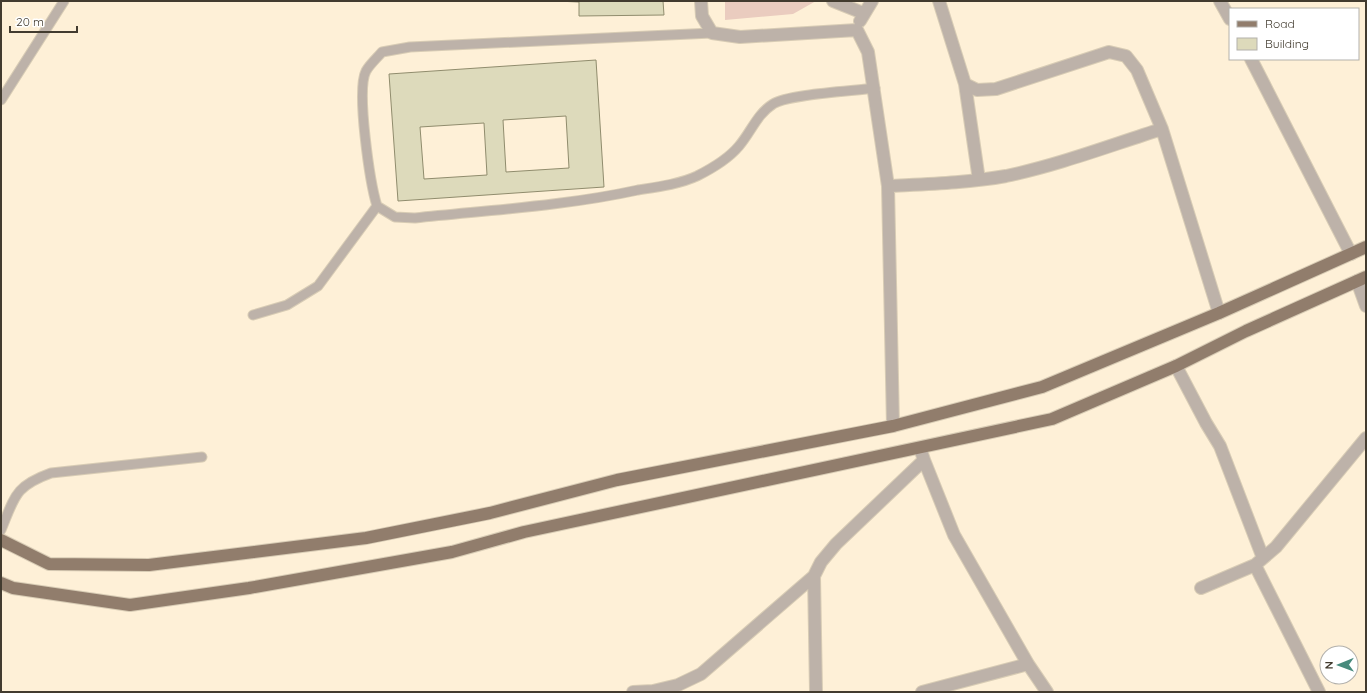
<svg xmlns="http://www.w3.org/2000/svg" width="1367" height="693" font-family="Quicksand,sans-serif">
  <rect width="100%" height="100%" fill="#fef0d7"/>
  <path fill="#eaccbf" d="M725,1H816L793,14L725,20Z"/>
  <path fill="#dddabb" stroke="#908c6d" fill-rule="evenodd" d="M556,1H663L664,15L579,16V2Z
    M596,60L604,187L398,201L389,74ZM566,116L569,168L506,172L503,120ZM484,123L487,175L424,179L420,127Z"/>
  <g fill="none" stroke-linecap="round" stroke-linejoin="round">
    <g stroke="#d8ccb5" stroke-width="11">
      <path id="lane" d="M712,33L410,47L382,52C377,58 370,64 366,71C356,90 370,183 377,206L395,217L415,218C490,210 565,206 638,190C657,187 680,184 697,176C711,169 729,158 739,146C751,132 757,114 773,104C788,94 854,91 875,88
        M1,100L64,1
        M253,315L287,305L318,286L377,206
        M1,530C15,496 15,486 51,473L202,457"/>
    </g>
    <g stroke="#d8ccb5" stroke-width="14">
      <path id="street" d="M701,1L702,16L712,33L740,37L857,30L868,52L888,186L893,426
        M833,1L863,13
        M939,1L965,84L977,90L996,89L1109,52L1126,56L1137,70L1162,129L1219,313
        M1220,1L1230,19
        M860,21L872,1
        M1251,59L1351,254
        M965,84L979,180
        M888,186C927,184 967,183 1006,176C1059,165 1111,145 1162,129
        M1357,281L1366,306
        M1176,366L1206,423L1220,446L1263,558
        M924,460L954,535L1028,664L1047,692
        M1255,565L1319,692
        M1201,588L1255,565L1276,547L1366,438
        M633,692L653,691L678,685L701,674L814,576
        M816,692L814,576L821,562L836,544L924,460L920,448
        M922,692L1028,664"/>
    </g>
    <g stroke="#d8ccb5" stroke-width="14">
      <path id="primary" d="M1,540L49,564L149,565L366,538L490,513L617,480L893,426L1042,387L1219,313L1366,247
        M1,583L13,588L130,605L249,588L452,552L524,532L1052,419L1176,366L1246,331L1366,277"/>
    </g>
    <use href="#lane" stroke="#bdb2a9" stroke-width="9"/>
    <use href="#street" stroke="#bdb2a9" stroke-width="12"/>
    <use href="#primary" stroke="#917d6c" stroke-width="12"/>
  </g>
  <rect width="1367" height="693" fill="none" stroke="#423b2f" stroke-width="4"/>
  <rect x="1229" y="8" width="130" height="52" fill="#ffffff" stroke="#b3b1ac"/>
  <rect x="1237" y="21" width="20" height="6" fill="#917d6c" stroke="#b3b1ac"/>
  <text x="1265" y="28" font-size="12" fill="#423b2f">Road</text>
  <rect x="1237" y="38" width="20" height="12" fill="#dddabb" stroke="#b3b1ac"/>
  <text x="1265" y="48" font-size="12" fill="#423b2f">Building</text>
  <g transform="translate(1339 665) rotate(269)"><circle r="19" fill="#ffffff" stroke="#b3b1ac"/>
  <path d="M0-3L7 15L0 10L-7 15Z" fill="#478a7c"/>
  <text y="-6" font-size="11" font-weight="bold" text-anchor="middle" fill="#423b2f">N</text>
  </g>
  <path d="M10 26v6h67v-6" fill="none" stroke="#423b2f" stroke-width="2"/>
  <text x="16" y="26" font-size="12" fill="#423b2f" stroke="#ffffff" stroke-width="3" paint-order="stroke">20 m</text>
</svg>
